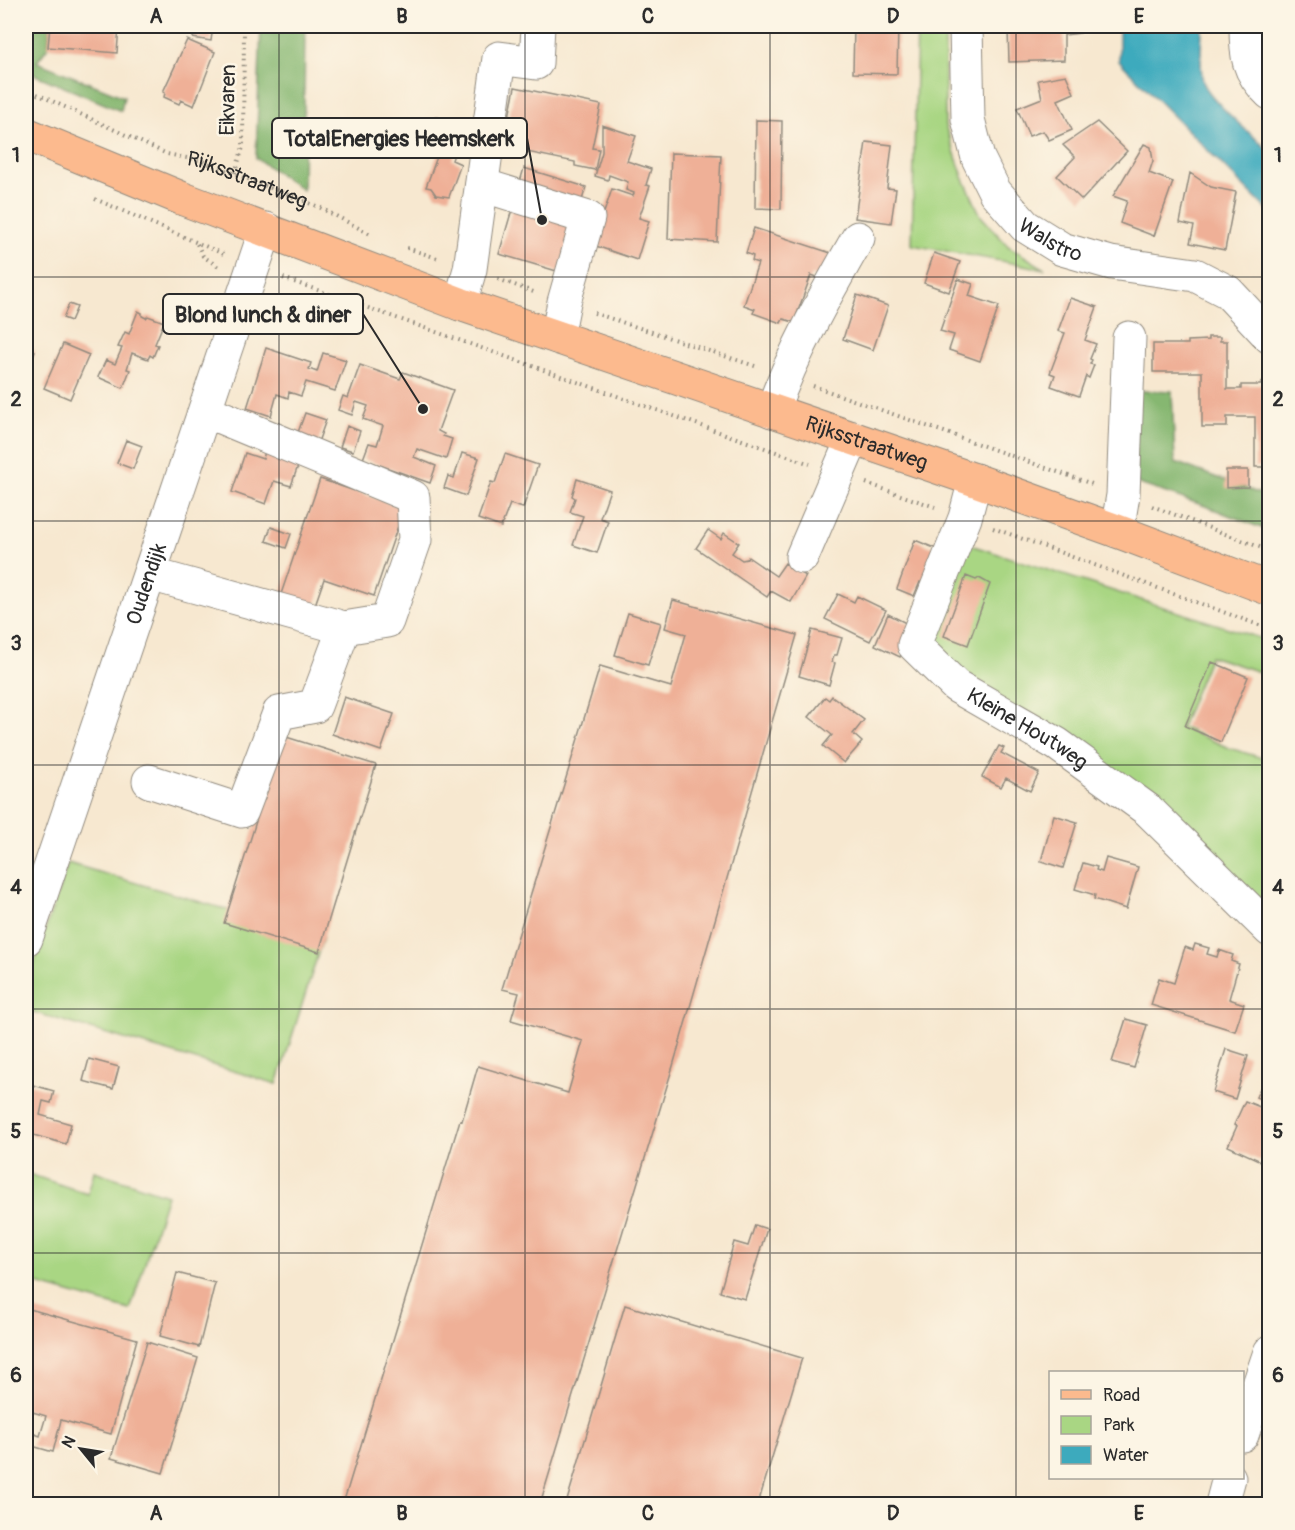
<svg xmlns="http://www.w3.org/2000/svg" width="1295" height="1530" font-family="Pangolin,sans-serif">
  <rect width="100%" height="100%" fill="#fcf5e5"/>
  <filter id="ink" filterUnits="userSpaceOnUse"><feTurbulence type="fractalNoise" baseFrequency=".0167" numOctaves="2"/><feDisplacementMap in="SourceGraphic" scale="12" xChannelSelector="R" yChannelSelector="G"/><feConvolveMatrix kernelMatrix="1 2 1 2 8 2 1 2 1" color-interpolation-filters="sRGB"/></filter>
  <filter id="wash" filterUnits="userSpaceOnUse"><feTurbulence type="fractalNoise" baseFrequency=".008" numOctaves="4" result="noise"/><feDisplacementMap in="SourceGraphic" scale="24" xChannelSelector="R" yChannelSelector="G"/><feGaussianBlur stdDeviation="1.35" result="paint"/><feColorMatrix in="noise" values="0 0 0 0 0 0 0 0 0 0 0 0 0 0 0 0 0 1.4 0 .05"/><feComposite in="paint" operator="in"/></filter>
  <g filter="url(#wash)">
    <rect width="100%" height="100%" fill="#f7e8d0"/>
    <path fill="#a9d683" stroke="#6a8057" stroke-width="1.5" d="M917,26H945V125L963,177L981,216L1008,246L1045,269L912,245Z
      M961,542L1269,641V675L1210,656L1181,727L1229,748L1269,760V820L1264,902L952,665L929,644Z
      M68,863L323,938L277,1084L26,1010V987Z
      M94,1171L167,1195L130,1310L26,1281V1173L88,1194Z"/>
    <path fill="#86b771" stroke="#58714e" stroke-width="1.5" d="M26,26H50L48,47L37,62L124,97L121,111L26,71Z
      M261,26H305L303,190L256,158Z
      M1133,391H1172L1175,462L1269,497V531L1208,507L1136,483Z"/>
    <path fill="#3daabd" stroke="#346a74" stroke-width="1.5" d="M1119,26H1202C1202,43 1199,64 1203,81C1208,99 1255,137 1269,151V212L1119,61Z"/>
    <g id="blocks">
      <path fill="#efb097" d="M50,26H119L117,53L48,47Z
        M194,26H213L211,41L193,38Z
        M854,26H898L897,74L853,73Z
        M1037,26H1080V33L1064,35V60L1009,62L1008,30H1037Z
        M187,40L215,52L194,106L181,100L179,104L164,97L165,93L163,92Z
        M1066,75L1074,93L1058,100L1072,130L1049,140L1043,131L1029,136L1017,108L1042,98L1038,80Z
        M515,87L601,105L592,148L599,149L595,170L575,166V162L503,147Z
        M436,117L467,128L459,149L456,148L452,160L461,164L449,197L436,195L431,188L426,187L442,143L428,138Z
        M756,120L782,121L781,209L755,208Z
        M1097,122L1127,151L1082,200L1057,176L1075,157L1063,145Z
        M602,125L636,136L627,161L651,169L646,185L650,186L639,218L649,221L637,260L593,245L612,189L633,196L634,193L626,190L628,182L609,175L608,180L595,176L602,152Z
        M866,142L892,145L887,188L896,189L891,223L855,218Z
        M1144,144L1151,147L1153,161L1149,173L1173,182L1154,236L1120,223L1127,201L1113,196Z
        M671,153L721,155L717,242L668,239Z
        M524,168L586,187L560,272L499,254Z
        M1190,173L1211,187L1236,192L1225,250L1190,243L1194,226L1180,223Z
        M754,228L831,253L823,279L811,275L794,322L783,319L781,323L753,313L755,309L744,305L758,263L752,261L753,256L746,253Z
        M934,253L960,262L949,292L924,283Z
        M958,279L973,284L969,296L999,306L980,361L949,350L954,335L940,331Z
        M857,295L888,306L873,350L843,339Z
        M1070,298L1097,307L1085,340L1096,344L1090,359L1092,360L1090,364L1094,365L1089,378L1086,376L1079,396L1051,386L1055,375L1050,373L1065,333L1058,331Z
        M69,304L77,307L71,321L63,318Z
        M138,311L142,313V316L146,318L148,316L164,322L155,344L158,345L153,357L150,355L148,359L132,353L127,369L130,370L123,388L98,377L106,360L115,364L122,348L118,347L125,332L129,334Z
        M1208,337H1220V341H1227V389H1241V385H1261V382H1270V467H1255V417H1227V427H1202V372H1153V344H1188V341L1208,340Z
        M63,344L89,355L70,399L44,388Z
        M26,347L35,351L26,373Z
        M266,348L311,363L309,369L317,372L323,353L346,360L335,391L306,382L301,396L289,392L288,398L277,394L271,416L247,408Z
        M360,365L400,379L403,372L453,390L438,431L444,434L443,436L452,439L446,459L417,449L414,457L436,466L430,483L363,459L369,443L377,445L383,426L363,419L368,406L356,402L352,415L338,410L343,396L348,398Z
        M305,413L326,420L317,445L296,438Z
        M347,426L360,431L353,451L340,447Z
        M126,440L142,446L133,469L117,463Z
        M265,451L299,463L291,486L274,481L266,504L232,492L245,453L263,459Z
        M462,453L479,458L466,496L444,488L448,476L454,478Z
        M505,454L538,465L523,508L510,504L501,527L478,519L491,482L495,483Z
        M1226,470H1248V487L1226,488Z
        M320,479L404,508L374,596L324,579L315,605L281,594Z
        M577,479L610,490L600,518L608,521L597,553L573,545L583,516L570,512L575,498L572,496Z
        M271,527L291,534L286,548L266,541Z
        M708,530L721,539L724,533L739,543L732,553L742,560L747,559L748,557L776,576L785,563L806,576L791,602L771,591L767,597L696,548Z
        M915,540L939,550L926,584L920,582L914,596L897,589Z
        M966,576L976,580L979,578L990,584L968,645L944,636Z
        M838,594L854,602L857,596L886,610L870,641L825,619Z
        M673,600L797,635L673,1066L540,1504H343L460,1120L462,1121L478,1066L568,1093L583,1041L511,1020L519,993L502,989L600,666L671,687L686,634L665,628Z
        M628,613L661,623L648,665L615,655Z
        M888,614L912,626L900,657L875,645Z
        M812,630L842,638L837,655H834L832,662L835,663L829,685L799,676Z
        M1212,662L1248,677L1221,742L1185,726Z
        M832,696L864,720L853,734L862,742L844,763L823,746L832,735L809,717L825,697L829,700Z
        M344,697L394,714L381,751L332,734Z
        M283,736L376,765L319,952L224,923Z
        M999,746L1004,748L1001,753L1039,773L1030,791L1006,778L1001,787L982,777Z
        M1054,815L1077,822L1063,868L1041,861Z
        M1106,858L1138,867L1126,909L1094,899L1095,895L1075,889L1083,863L1097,867L1096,870L1102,872Z
        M1195,944L1209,948L1207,954L1217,957L1219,950L1233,955L1231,961L1239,964L1229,999L1244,1004L1235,1031L1151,1005L1159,978L1174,983L1185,947L1193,950Z
        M1126,1019L1147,1025L1134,1068L1112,1062Z
        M1226,1049L1248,1056L1235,1099L1213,1092Z
        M89,1059L119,1067L113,1089L83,1081Z
        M1270,1067V1103L1256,1097Z
        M26,1083L54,1091L51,1103L43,1101L40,1115L71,1124L66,1144L26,1133Z
        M1245,1101L1270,1111V1153L1265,1163L1228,1146L1237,1126L1234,1125Z
        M755,1225L767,1229L745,1299L720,1292L734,1242L748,1246Z
        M177,1273L215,1283L199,1347L160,1336Z
        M625,1305L802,1358L758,1504H566Z
        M26,1308L137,1339L111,1434L61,1420L53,1452L32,1446L35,1434L40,1436L46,1416L26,1410Z
        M147,1342L198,1358L163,1473L111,1458Z"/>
    </g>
  </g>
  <g filter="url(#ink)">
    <use href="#blocks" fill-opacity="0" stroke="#918a7e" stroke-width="1.5"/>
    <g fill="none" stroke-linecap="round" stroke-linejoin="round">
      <g stroke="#918a7e" stroke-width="35">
        <g id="minor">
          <path id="s2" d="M966,26L968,119L978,158L995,192L1025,226L1062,249L1111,263L1195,275L1228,292L1270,337"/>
          <path d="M1246,26C1246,54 1247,72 1270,93"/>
          <path d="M482,185L588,218L564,302L557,337"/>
          <path d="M460,304L470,269L499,58L536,63L538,26"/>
          <path d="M206,411L413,497L415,540L387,621L344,628"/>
          <path d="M772,411C794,350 826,294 858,238"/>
          <path id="s3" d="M975,480L965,518L914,645L956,686L1057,744L1148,810L1270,930"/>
          <path d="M1117,531L1123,495L1129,338"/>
          <path d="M802,557L853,438"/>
          <path d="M149,781L242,811L279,713L315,706L344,628L150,574"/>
          <path id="s4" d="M26,939L266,229"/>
          <path d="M1242,1435L1270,1352"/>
          <path d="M1222,1504L1229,1478"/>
        </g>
      </g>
      <g stroke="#918a7e" stroke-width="35">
        <g id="major">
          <path id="s5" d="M26,134L181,198L460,304L975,480L1117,531L1270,589"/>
        </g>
      </g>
      <g stroke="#918a7e" stroke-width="4" stroke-dasharray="1.5 4.5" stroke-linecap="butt">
        <path id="s1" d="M26,89L167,154L202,161L319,207L372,235"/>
        <path d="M235,173L243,147L244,26"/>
        <path d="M95,199L226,255"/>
        <path d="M197,244L203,256L220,268"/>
        <path d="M407,248L440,259"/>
        <path d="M283,278L810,464"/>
        <path d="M498,279L536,293"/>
        <path d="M594,313L758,367"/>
        <path d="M813,386L1092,484"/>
        <path d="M866,483L935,507"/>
        <path d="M1152,506L1270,551"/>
        <path d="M993,528L1270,629"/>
      </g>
      <use href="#minor" stroke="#fff" stroke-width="33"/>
      <use href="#major" stroke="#fcba8e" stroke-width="33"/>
    </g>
  </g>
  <path fill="none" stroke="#2b2b2b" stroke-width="1.5" stroke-opacity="0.55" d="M279,26V1504M525,26V1504M770,26V1504M1016,26V1504M26,277H1270M26,521H1270M26,765H1270M26,1009H1270M26,1253H1270"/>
  <g text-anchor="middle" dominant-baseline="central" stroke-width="5" stroke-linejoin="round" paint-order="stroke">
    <g font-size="21" fill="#2b2b2b" stroke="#fcf5e5">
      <text transform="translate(228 100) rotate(-89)">Eikvaren</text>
      <text stroke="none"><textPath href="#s1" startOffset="240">Rijksstraatweg</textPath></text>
      <text stroke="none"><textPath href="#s2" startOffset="246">Walstro</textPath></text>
      <text stroke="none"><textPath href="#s5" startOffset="896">Rijksstraatweg</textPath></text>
      <text stroke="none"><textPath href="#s4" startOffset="375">Oudendijk</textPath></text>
      <text stroke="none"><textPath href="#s3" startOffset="318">Kleine Houtweg</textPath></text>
    </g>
  </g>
  <path fill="none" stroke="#2b2b2b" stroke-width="2" d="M542 220L527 138M423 409L363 314"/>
  <g fill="#2b2b2b" stroke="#fcf5e5" stroke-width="2">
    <circle cx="542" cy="220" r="6"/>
    <circle cx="423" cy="409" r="6"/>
  </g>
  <g fill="#fcf5e5" stroke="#2b2b2b" stroke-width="2">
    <rect x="272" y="118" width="255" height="40" rx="6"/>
    <rect x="163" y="294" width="200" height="40" rx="6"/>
  </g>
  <g font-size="22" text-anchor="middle" font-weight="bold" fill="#2b2b2b">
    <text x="399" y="146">TotalEnergies Heemskerk</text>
    <text x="263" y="322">Blond lunch &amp; diner</text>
  </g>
  <rect width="1295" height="1530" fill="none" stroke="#fcf5e5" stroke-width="66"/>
  <rect x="1049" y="1371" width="195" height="108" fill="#fcf5e5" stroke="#a8a49b" stroke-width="1.5"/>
  <rect x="1061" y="1390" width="30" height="9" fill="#fcba8e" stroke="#a8a49b" stroke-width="1.5"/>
  <text x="1103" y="1401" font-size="18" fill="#2b2b2b">Road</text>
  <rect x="1061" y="1416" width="30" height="18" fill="#a9d683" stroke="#a8a49b" stroke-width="1.5"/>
  <text x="1103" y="1431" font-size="18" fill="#2b2b2b">Park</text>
  <rect x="1061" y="1446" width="30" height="18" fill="#3daabd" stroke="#a8a49b" stroke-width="1.5"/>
  <text x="1103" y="1461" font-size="18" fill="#2b2b2b">Water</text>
  <g transform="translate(81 1449) rotate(300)" stroke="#fcf5e5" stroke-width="4.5" paint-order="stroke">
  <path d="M0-4.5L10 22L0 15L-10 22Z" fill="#2b2b2b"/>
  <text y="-9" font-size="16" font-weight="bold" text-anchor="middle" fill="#2b2b2b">N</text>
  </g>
  <rect x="33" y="33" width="1229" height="1464" fill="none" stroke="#2b2b2b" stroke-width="2"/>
  <g font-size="20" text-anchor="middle" font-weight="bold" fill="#2b2b2b">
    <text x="156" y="23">A</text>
    <text x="402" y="23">B</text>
    <text x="648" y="23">C</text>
    <text x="893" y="23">D</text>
    <text x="1139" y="23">E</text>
    <text x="16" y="162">1</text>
    <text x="1278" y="162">1</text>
    <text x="16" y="406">2</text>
    <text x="1278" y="406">2</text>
    <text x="16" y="650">3</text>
    <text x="1278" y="650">3</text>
    <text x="16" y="894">4</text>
    <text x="1278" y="894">4</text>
    <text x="16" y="1138">5</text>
    <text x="1278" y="1138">5</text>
    <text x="16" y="1382">6</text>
    <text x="1278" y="1382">6</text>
    <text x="156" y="1520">A</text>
    <text x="402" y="1520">B</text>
    <text x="648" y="1520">C</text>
    <text x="893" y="1520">D</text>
    <text x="1139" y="1520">E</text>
  </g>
</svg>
